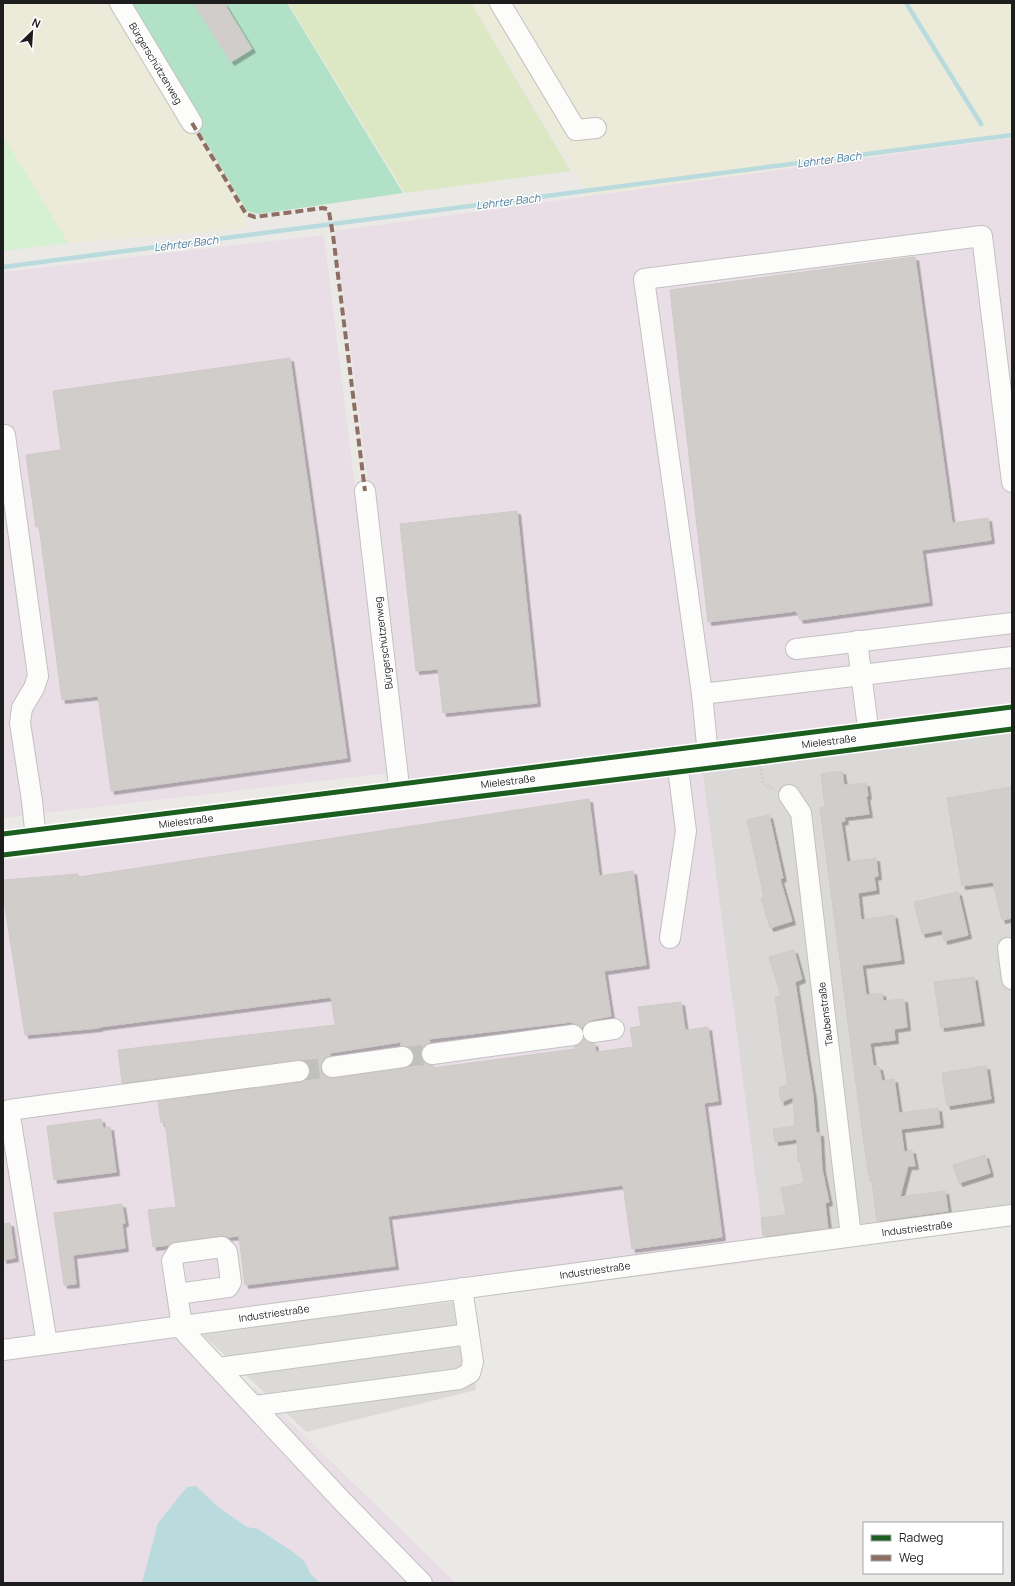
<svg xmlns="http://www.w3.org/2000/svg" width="1015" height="1586" font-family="Manrope,sans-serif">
  <defs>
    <filter id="shadow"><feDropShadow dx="3.5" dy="3.5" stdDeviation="0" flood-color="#0004"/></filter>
  </defs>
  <rect width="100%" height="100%" fill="#ebe9e6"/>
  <path fill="#dad9d7" d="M1012,725V1205L871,1226L828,1229L763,1236L701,761Z"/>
  <path fill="#e9dee6" d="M1012,138V725L701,761L763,1236L762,1261L196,1333L249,1388L255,1387L456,1583H3V861L410,803L335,231Z
    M324,235L390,773L3,818V272Z"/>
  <path fill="#ecead9" d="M3,3H123L247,211L244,229L68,243L3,136Z
    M472,3H1012V137L589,195Z"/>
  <path fill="#dce8c4" d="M288,3H471L571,171L405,193Z"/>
  <path fill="#d5f1d1" d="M3,136L68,243L3,251Z"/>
  <path fill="#b1e2c7" d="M123,3H287L403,193L259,214L247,211Z"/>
  <path fill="#dbdad9" d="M469,1300L476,1390L306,1432L200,1332Z"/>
  <path fill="#b9dbde" d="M196,1486L217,1506L247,1527L258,1529L292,1551L305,1562L310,1573L320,1583H142L158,1523L187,1487Z"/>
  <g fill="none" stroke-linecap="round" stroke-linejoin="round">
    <path stroke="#b9dbde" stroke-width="4.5" d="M906,3L981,124
      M3,267L1012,135"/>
  </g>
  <path fill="#d0cdca" stroke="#cecac7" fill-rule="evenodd" filter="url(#shadow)" d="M193,3H224L252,49L231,62Z
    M915,257L952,523L988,518L991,540L922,550L929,602L800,620L796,611L708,622L670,290Z
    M290,358L347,758L111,791L98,696L62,700L39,526L36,527L26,455L61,450L53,391Z
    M517,511L537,703L443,713L438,669L416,671L400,524Z
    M842,771L844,785L866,783L868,796H866L869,814L844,817L845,821L841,822L847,862L876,858L878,876L874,877L876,890L858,893L861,920L894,915L901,960L862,965L866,995L882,993L883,1001L904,999L907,1027L894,1029L895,1040L870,1043L873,1065L879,1067L882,1081L894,1079L899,1113L938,1108L940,1124L901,1129L904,1152L912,1150L915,1166H908L900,1197L945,1191L948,1211L877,1221L872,1181H870L865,1152L820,808L825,807L821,774Z
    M1012,787V918L1002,920L993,882L962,886L947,798Z
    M589,799L599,876L633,871L646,965L604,971L611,1016L591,1020L586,1023L582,1028L571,1022L429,1039L430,1043L425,1045L422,1049L421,1056L423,1061L428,1065H433V1068L575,1049L574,1046L580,1044L584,1039L588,1042L594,1043L596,1052L633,1047L630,1028L641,1026L638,1007L681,1002L685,1030L708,1027L718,1101L704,1103L722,1237L632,1249L623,1185L388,1216L395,1266L245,1285L239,1236L228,1237L220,1236L175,1242L169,1245L153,1247L148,1210L176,1207L165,1122L161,1123L158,1102L301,1082L306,1080L309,1076L310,1069L308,1064L304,1061L297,1060L122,1083L118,1050L335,1025L331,997L99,1027V1028L25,1035L3,894V880L78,874L79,877ZM401,1042V1046H407L412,1050L414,1055L413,1062L410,1066L405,1068L334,1078L327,1077L323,1074L321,1069L322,1062L325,1058L330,1056V1053Z
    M769,815L783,878L780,879L792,921L770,928L761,898L764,897L747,820Z
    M958,892L968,935L944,941L942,930L922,934L914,902Z
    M794,950L802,979L795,982L813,1096L816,1133H820L822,1169L829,1202L825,1203L828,1228L763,1236L761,1218L786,1215L781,1188L804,1183L800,1162H798L797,1139L775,1142L773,1129L795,1126L793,1097L781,1102L779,1087L788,1085L775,997L781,996L769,957Z
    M974,977L981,1022L941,1028L934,982Z
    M986,1066L991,1099L947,1106L942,1073Z
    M101,1119L103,1128L110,1127L116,1172L54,1180L47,1126Z
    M985,1155L990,1173L959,1183L953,1165Z
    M122,1204L125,1223L122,1224L125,1248L73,1255L76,1284L64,1285L54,1213Z
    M10,1223L15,1258L3,1260V1224Z"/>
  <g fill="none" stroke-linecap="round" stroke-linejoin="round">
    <path stroke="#c2c0be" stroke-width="20" stroke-dasharray="20 10" stroke-linecap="butt" d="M403,1057L432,1054
      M299,1071L332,1067"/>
    <g stroke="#c2c1c0" stroke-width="22">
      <path id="minor" d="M120,3L192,123
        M500,3L576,130L596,128
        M5,435L38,676L34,688L22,708L20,723L32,801L36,839
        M365,491L400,795
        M857,641L869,736
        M796,649L1012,623
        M702,694L644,279L982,236L1012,482
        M708,755L702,694L1012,657
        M789,795L801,813L851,1236
        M3,844L1012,717
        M670,938L686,831L677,760
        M1008,948L1012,979
        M593,1032L614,1029
        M432,1054L573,1035
        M332,1067L403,1057
        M177,1294L228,1287L231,1282L227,1252L222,1247L177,1253L172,1261L182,1326
        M179,1326L343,1502L422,1583
        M47,1344L9,1110L299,1071
        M3,1350L1012,1215
        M218,1368L469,1334
        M254,1406L459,1379L470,1373L473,1362L462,1288"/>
    </g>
    <path stroke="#d9cac9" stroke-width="2.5" stroke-dasharray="2 2" stroke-linecap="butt" d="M760,765L763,784L774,789"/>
    <use href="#minor" stroke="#fcfcfb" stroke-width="20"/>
    <path stroke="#8d6e63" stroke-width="4" stroke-dasharray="8 4" stroke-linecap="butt" d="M192,123L246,214L255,217L323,208L327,209L329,212L333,235L365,491"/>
    <g stroke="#fff" stroke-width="8">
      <path id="cycleway" d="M3,834L1012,707
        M3,855L759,762L1012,729"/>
    </g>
    <use href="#cycleway" stroke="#1b5e20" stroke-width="5"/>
  </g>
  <g text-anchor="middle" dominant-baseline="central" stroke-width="3" stroke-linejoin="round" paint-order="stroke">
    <g font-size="10" fill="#1d1d1d" stroke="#fff">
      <text transform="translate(156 63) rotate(59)">Bürgerschützenweg</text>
      <text transform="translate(383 643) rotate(-97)">Bürgerschützenweg</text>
      <text transform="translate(829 741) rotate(-7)">Mielestraße</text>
      <text transform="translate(508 781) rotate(-7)">Mielestraße</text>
      <text transform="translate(186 821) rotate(-7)">Mielestraße</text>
      <text transform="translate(825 1014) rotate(-97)">Taubenstraße</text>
      <text transform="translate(917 1228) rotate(-7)">Industriestraße</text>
      <text transform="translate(595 1270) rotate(-8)">Industriestraße</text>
      <text transform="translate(274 1313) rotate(-8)">Industriestraße</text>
    </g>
    <g font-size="11" font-style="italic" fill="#467b9b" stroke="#fff">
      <text transform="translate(829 159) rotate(-7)">Lehrter Bach</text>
      <text transform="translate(508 201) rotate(-7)">Lehrter Bach</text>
      <text transform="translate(186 243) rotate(-7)">Lehrter Bach</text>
    </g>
  </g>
  <rect width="1015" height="1586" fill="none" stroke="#1d1d1d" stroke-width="8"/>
  <rect x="863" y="1522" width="140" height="52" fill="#ffffff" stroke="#a5a5a5"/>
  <rect x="871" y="1535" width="20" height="6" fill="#1b5e20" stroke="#a5a5a5"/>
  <text x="899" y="1542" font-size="12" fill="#1d1d1d">Radweg</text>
  <rect x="871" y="1555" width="20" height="6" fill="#8d6e63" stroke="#a5a5a5"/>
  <text x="899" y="1562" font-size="12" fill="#1d1d1d">Weg</text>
  <g transform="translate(32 32) rotate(25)" stroke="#ffffff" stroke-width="3" paint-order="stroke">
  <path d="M0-3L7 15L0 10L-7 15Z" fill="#1d1d1d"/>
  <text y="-6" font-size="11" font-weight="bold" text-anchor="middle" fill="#1d1d1d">N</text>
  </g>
</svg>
